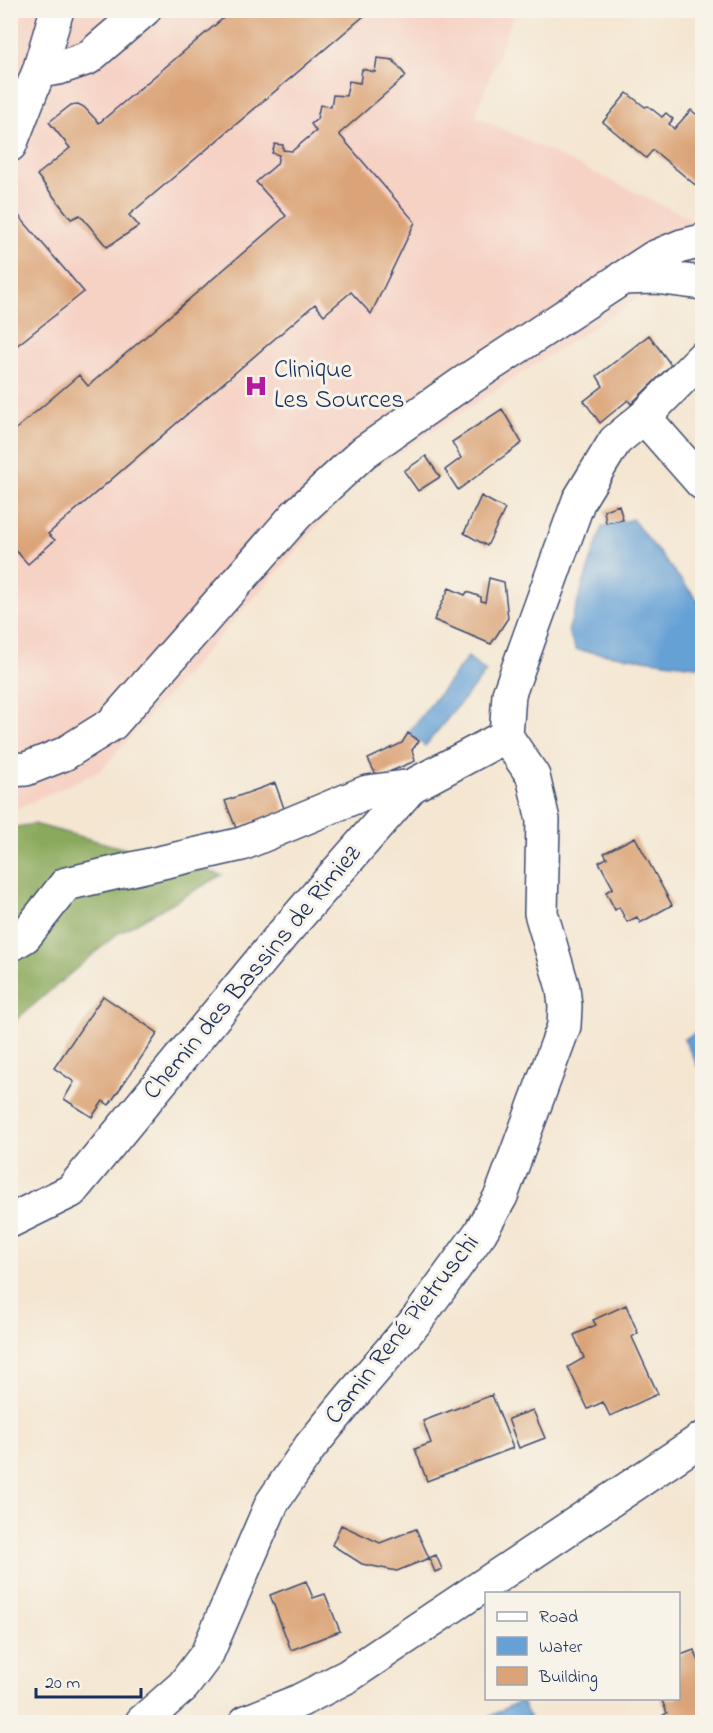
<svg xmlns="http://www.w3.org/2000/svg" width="713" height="1733" font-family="'Indie Flower',sans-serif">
  <rect width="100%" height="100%" fill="#f7f3e8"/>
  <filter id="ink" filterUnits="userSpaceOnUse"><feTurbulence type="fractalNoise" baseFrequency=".0167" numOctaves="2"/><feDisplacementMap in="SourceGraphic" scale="12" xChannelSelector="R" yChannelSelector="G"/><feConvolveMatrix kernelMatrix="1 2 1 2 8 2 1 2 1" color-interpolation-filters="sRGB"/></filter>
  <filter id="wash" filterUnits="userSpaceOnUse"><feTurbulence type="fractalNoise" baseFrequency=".008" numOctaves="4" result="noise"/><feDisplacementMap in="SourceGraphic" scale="24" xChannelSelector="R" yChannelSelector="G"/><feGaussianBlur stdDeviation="1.35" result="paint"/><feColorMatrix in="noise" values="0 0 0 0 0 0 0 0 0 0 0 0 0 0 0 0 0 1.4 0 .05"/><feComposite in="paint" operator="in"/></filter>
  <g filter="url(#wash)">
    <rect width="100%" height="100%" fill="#f4e6d1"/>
    <path fill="#f6d2c5" d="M10,11H515L475,116L700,223L692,282L646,293L361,477L100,771L11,811Z"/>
    <path fill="#8aa95c" stroke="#526c5d" stroke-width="1.5" d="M34,824L222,875L117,934L11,1024V828Z"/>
    <path fill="#66a1d6" stroke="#40689a" stroke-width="1.5" d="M632,519L702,606V667L576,650L568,631L602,527Z
      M468,657L486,672L425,746L408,733Z
      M702,1029V1058L700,1060L702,1065L698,1067L684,1039Z
      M521,1700L530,1718L521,1722H480Z"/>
    <g id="blocks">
      <path fill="#dba478" d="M233,10H371L129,215L139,226L107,247L80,215L71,219L37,175L70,148L49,122L71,105L78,104L84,107L99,123Z
        M377,58L393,60L406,76L339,134L415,222L371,314L351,292L324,315L315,304L48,534L55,540L28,564L10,544V434L79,375L88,386L286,216L256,182L277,164L279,155L272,153L275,144L283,145V150L292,151L316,131L311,124L317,119L320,105L331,107L333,95L346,96L349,81L360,83L362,69L375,72Z
        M627,93L645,107L648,106L662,117L666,113L673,119L669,124L674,129L691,110L702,119V185L699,188L653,150L646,158L603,122Z
        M10,212L19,216L84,292L10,351Z
        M649,335L671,365L631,404L628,400L600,423L584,401L603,386L597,376Z
        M502,409L522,443L458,490L445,470L461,458L452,442Z
        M426,456L440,477L418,491L404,471Z
        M481,496L505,509L487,546L464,533Z
        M619,505L623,520L606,523L604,510Z
        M489,578L504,582L508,618L491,644L434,620L449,588L465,595L467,592L481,597V601L485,602Z
        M408,733L419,741L412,750L415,761L377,777L368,759L402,743Z
        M275,783L285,811L236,828L225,801Z
        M635,837L672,905L640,923L637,917L627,922L619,907L615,910L606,892L613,888L599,862L607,858L604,853Z
        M103,996L158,1033L109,1105L103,1101L92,1117L64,1099L74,1082L54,1068Z
        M626,1305L638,1333L632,1337L658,1394L610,1416L603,1402L588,1409L568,1367L584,1358L574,1335L596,1325L593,1320Z
        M492,1395L513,1448L427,1481L415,1449L431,1443L423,1421Z
        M533,1410L545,1438L519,1448L508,1419Z
        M341,1525L380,1543L416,1529L429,1558L397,1571L362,1564L332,1545Z
        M436,1555L442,1569L435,1572L429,1558Z
        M306,1581L313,1598L325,1594L340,1631L291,1650L270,1595Z
        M694,1650L702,1668V1722H658L657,1719L667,1713L661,1698H678V1656Z"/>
    </g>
  </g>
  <g filter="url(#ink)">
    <use href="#blocks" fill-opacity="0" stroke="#3c4a6f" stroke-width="1.5"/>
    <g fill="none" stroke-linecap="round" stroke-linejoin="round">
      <g stroke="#3c4a6f" stroke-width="36">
        <path id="minor" d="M39,71L59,68L88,58L144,10
          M10,145L39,71L57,10
          M622,278L655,277L702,283
          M644,417L702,483
          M10,770L26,769L64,754L112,724L297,514L364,452L463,383L653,258L682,246L702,241
          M10,945L25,936L66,884L242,844L367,792L412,786
          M10,1221L71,1191L281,936L412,786L506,736
          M142,1722L183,1686L207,1654L272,1503L310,1447L351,1397L416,1321L480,1233L501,1196L564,1026L565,1006L563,988L541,913L543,820L533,776L506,736L509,694L579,500L615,441L644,417L702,358
          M246,1722L299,1701L348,1676L702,1439"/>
      </g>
      <use href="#minor" stroke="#fff" stroke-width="33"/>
    </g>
  </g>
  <defs>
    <g id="hospital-bare" transform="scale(1.8)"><path d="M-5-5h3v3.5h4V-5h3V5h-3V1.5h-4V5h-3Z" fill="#b5179e" stroke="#f7f3e8" stroke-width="2.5" paint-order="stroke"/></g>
  </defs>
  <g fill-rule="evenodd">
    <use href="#hospital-bare" x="256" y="386"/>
  </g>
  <g text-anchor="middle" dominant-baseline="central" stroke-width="6" stroke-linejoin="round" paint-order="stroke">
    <g font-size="26" fill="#1b2f5e" stroke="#f7f3e8" text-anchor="start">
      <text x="274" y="371">Clinique<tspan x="274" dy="30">Les Sources</tspan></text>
    </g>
    <g font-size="26" fill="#1b2f5e" stroke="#f7f3e8">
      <text transform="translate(253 973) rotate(-50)">Chemin des Bassins de Rimiez</text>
      <text transform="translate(403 1330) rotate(-52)">Camin René Pietruschi</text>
    </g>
  </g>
  <rect width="713" height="1733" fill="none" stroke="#f7f3e8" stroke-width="36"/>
  <rect x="485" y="1592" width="195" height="108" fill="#f7f3e8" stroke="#9fa5b1" stroke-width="1.5"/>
  <rect x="497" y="1612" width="30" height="9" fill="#ffffff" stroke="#9fa5b1" stroke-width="1.5"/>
  <text x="539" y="1622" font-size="18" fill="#1b2f5e">Road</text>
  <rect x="497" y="1637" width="30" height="18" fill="#66a1d6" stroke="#9fa5b1" stroke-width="1.5"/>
  <text x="539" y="1652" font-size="18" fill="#1b2f5e">Water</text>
  <rect x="497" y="1667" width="30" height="18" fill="#dba478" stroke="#9fa5b1" stroke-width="1.5"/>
  <text x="539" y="1682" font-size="18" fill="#1b2f5e">Building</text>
  <path d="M36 1688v9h105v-9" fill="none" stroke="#1b2f5e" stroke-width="3"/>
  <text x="45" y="1688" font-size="18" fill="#1b2f5e" stroke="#f7f3e8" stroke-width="4.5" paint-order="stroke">20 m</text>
</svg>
